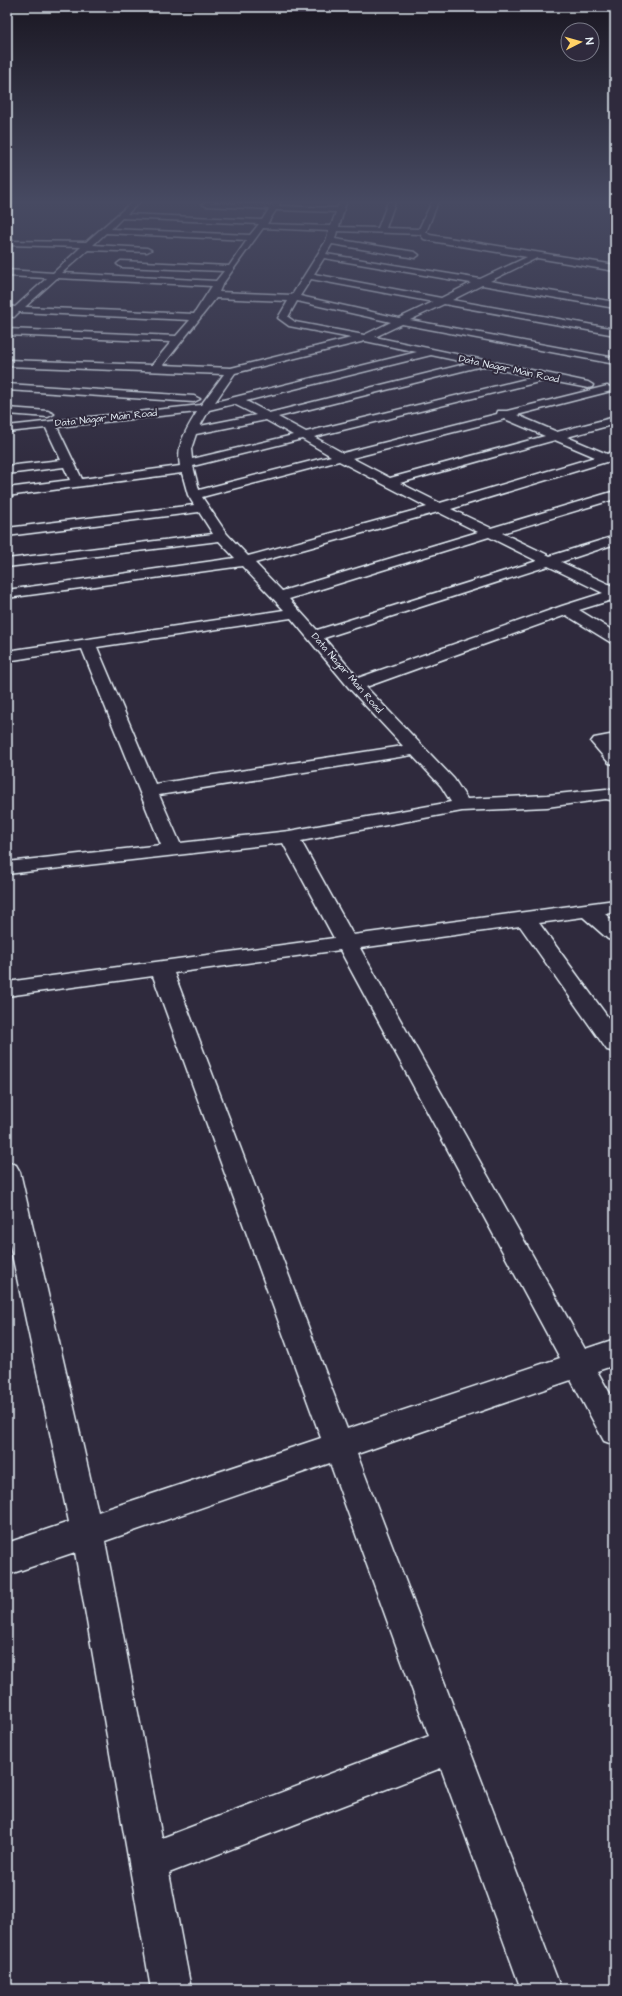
<svg xmlns="http://www.w3.org/2000/svg" width="622" height="1996" font-family="'Architects Daughter',sans-serif">
  <rect width="100%" height="100%" fill="#2f2a3d"/>
  <filter id="ink" filterUnits="userSpaceOnUse"><feTurbulence type="fractalNoise" baseFrequency=".025" numOctaves="2"/><feDisplacementMap in="SourceGraphic" scale="8" xChannelSelector="R" yChannelSelector="G"/><feConvolveMatrix kernelMatrix="1 2 1 2 8 2 1 2 1" color-interpolation-filters="sRGB"/></filter>
  <g filter="url(#ink)">
    <g fill="none" stroke-linecap="round" stroke-linejoin="round">
      <g stroke="#e8f1f8" stroke-width="3">
        <path id="minor" d="M132,202H140L127,214L262,220L269,209L206,206L202,204L206,202L272,205L275,202H281L279,206L337,208L340,202H346L339,227L378,228L388,202H395L386,228L419,229L432,202H438L426,232L430,235L615,265V271L537,258L490,281L615,302V308L482,285L452,300L615,329V335L444,304L410,320L615,358V364L402,324L375,337L588,382L593,385L592,387L588,388L547,380L314,437L343,453L497,414L498,411H507L607,386L611,387L612,389L611,391L517,415L557,432L615,417V424L567,437L607,454L615,451V463L606,462L451,509L491,528L615,491V499L502,533L550,556L615,536V544L561,562L615,587V599L579,610L615,632V644L610,642L566,615L366,687L454,779L467,799L547,795L606,789L615,791V801L606,799L547,807L462,811L301,841L353,935L615,900V912L605,914L615,923V941L608,939L583,917L539,923L615,1027V1052L607,1050L520,926L360,948L585,1349L615,1339V1365L597,1371L615,1402V1445L604,1441L571,1380L357,1454L561,1989H521L441,1768L169,1873L191,1989H151L75,1552L7,1575V1543L69,1522L7,1231V1162L16,1165L20,1172L98,1512L321,1438L153,976L7,996V982L334,938L283,843L7,874V862L161,845L82,649L7,661V651L284,610L242,566L7,598V590L235,558L219,541L7,567V559L213,534L199,512L7,536V528L194,505L188,495L182,473L7,496V488L70,480L64,467L7,474V466L61,460L46,428L7,432V426L201,405L224,374L7,366V360L152,365L171,342L7,335V329L176,336L190,320L19,312L14,317L7,316L9,312H7V306L15,307L47,278L7,276V270L53,273L81,247L7,245V241L86,242ZM276,210L336,212L331,226L267,224ZM122,218L259,224L250,235L111,229ZM263,228L329,231L326,241L292,295L219,292L222,285ZM337,231L420,234L424,239L437,242L527,257L480,279L326,254L332,244L415,258L419,255L415,252L335,239ZM106,233L247,240L229,266L121,261L117,264L121,267L224,271L216,281L62,273L88,250L147,252L151,250L147,248L93,245ZM324,258L471,283L441,298L314,274ZM57,278L212,286L194,314L25,307ZM311,279L433,302L399,318L300,296ZM216,298L288,301L278,318L289,326L351,338L231,368L163,365ZM297,301L391,322L364,335L295,322L288,317ZM365,341L417,352L215,402L235,373ZM431,355L469,363L269,413L246,401ZM482,366L534,377L306,432L278,417ZM234,404L256,415L200,426L209,410ZM197,412C186,430 176,445 180,466L82,479L57,427ZM505,419L545,436L390,478L352,458ZM266,420L293,435L192,459L191,449L196,434ZM302,439L331,456L199,490L193,466ZM555,440L595,457L440,503L400,483ZM339,461L427,507L248,556L227,534L202,497ZM438,512L478,532L282,591L255,563ZM489,537L537,561L317,630L289,599ZM548,566L603,593L562,606L358,678L324,638ZM291,618L349,688L403,746L155,784L97,647ZM412,755L441,786L451,802L289,831L180,843L159,795ZM340,950L560,1358L347,1429L174,973ZM330,1463L429,1736L162,1838L105,1541Z
          M7,384L194,396L200,399L194,402L7,390Z
          M7,408L48,411L54,414L48,417L7,414Z
          M615,734V744L612,745L615,748V764L609,763L591,742L594,738Z"/>
      </g>
      <use href="#minor" fill="#2f2a3d" fill-rule="evenodd"/>
    </g>
  </g>
  <linearGradient id="sky" x2="0" y2="1"><stop stop-color="#1a1722"/><stop offset="0.42" stop-color="#474a62"/><stop offset="1" stop-color="#474a62" stop-opacity="0"/></linearGradient>
  <rect width="622" height="481" fill="url(#sky)"/>
  <g text-anchor="middle" dominant-baseline="central" stroke-width="4" stroke-linejoin="round" paint-order="stroke">
    <g font-size="10" fill="#e8f1f8" stroke="#2f2a3d">
      <text transform="translate(509 369) rotate(12)">Data Nagar Main Road</text>
      <text transform="translate(106 418) rotate(-6)">Data Nagar Main Road</text>
      <text transform="translate(347 673) rotate(49)">Data Nagar Main Road</text>
    </g>
  </g>
  <rect width="622" height="1996" fill="none" stroke="#2f2a3d" stroke-width="24"/>
  <rect x="12" y="12" width="598" height="1972" fill="none" stroke="#e8f1f8" stroke-width="1.5" filter="url(#ink)"/>
  <g transform="translate(580 42) rotate(84)"><circle r="19" fill="#2f2a3d" stroke="#797a88"/>
  <path d="M0-3L7 15L0 10L-7 15Z" fill="#ffd166"/>
  <text y="-6" font-size="11" font-weight="bold" text-anchor="middle" fill="#e8f1f8">N</text>
  </g>
</svg>
